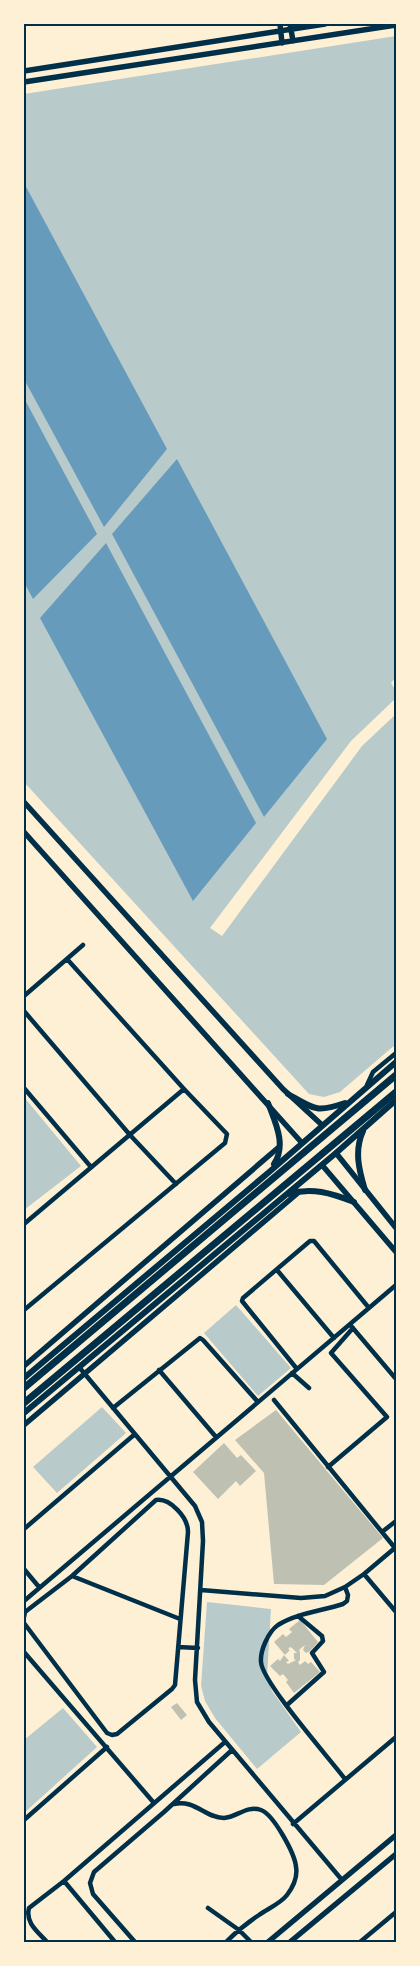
<svg xmlns="http://www.w3.org/2000/svg" width="420" height="1966" font-family="'Varela Round',sans-serif">
  <rect width="100%" height="100%" fill="#fdf0d5"/>
  <path fill="#b9caca" d="M396,36V677L391,683L396,691V698L351,741L210,928L222,936L362,746L396,714V1044L340,1092L324,1097L309,1094L24,782V94Z
    M24,1097L81,1166L24,1210Z
    M236,1305L291,1368L258,1396L204,1333Z
    M102,1407L126,1433L57,1493L33,1467Z
    M207,1602L271,1609L267,1677L272,1691L301,1732L257,1769L215,1718L205,1701L201,1686Z
    M63,1708L97,1747L24,1813V1740Z"/>
  <path fill="#669bbc" d="M24,183L167,449L104,527L24,379Z
    M24,398L97,534L33,599L24,582Z
    M177,459L327,739L264,817L112,534Z
    M106,543L256,823L193,901L40,618Z"/>
  <path fill="#bec0b2" d="M276,1410L383,1538L324,1585L274,1584L264,1473L235,1440Z
    M224,1443L237,1458L241,1455L256,1471L240,1486L236,1481L218,1499L193,1472Z
    M300,1620L318,1642L310,1651L306,1653L303,1650L305,1645L299,1650L300,1652V1660L298,1662L300,1665L305,1661L308,1664L311,1662L320,1672L294,1693L286,1682L288,1680L283,1674L280,1676L270,1666L278,1659L280,1661L284,1655L289,1661L286,1662L288,1664L296,1660L294,1659V1653H297L292,1648L290,1647L288,1649L290,1650L285,1655L274,1642L283,1634L286,1637L292,1632L289,1629Z
    M177,1703L187,1715L181,1720L171,1707Z"/>
  <g fill="none" stroke-linecap="round" stroke-linejoin="round">
    <path stroke="#003049" stroke-width="4.5" d="M24,996L83,945
      M24,1011L130,1135L176,1184
      M367,1085L373,1072L396,1053
      M24,1088L91,1167
      M24,1224L184,1089
      M277,1270L334,1338
      M24,1310L225,1143L227,1134L184,1089L67,959
      M352,1327L396,1379
      M79,1367L195,1506L202,1522L203,1541L195,1680L197,1702L209,1722L342,1880
      M297,1369L242,1301L243,1298L310,1241H314L369,1308
      M159,1370L216,1437
      M292,1373L309,1388
      M274,1400L395,1548
      M113,1408L200,1338L203,1340L258,1402
      M328,1467L387,1417L331,1353L353,1328
      M24,1529L135,1434
      M382,1532L396,1521
      M24,1569L39,1587
      M364,1574L396,1612
      M72,1576L180,1619
      M345,1587L348,1595L347,1601L343,1604C322,1611 297,1613 278,1625C268,1632 260,1651 261,1662C262,1682 330,1759 345,1779
      M201,1590L301,1598L325,1596L345,1587L364,1574L396,1547
      M24,1601L396,1285
      M24,1617L25,1612L72,1576L156,1500C170,1498 188,1517 188,1532L175,1685L172,1689L117,1734L112,1735L107,1733L24,1623
      M178,1647L198,1648
      M24,1652L154,1803
      M287,1705L324,1672L312,1653L323,1641L322,1636L298,1616
      M174,1804C195,1799 205,1818 224,1818C237,1817 247,1805 261,1810C274,1815 295,1854 296,1867C298,1878 293,1887 287,1895C280,1904 267,1909 259,1915C247,1923 236,1932 226,1942
      M24,1820L107,1747
      M293,1824L396,1737
      M64,1881L115,1942
      M208,1908L239,1930L251,1942
      M47,1942C38,1932 25,1923 29,1908L64,1881L225,1742
      M135,1942L93,1894L90,1883L94,1872L164,1812L232,1750
      M360,1942L396,1912"/>
    <path stroke="#003049" stroke-width="5.5" d="M280,24L282,43
      M290,24L293,41
      M24,71L325,24
      M24,82L396,25
      M24,802L283,1089L322,1125
      M24,832L302,1143
      M336,1153L396,1228
      M322,1165L396,1252
      M24,1366L279,1147
      M24,1425L299,1192
      M268,1942L396,1835
      M290,1942L396,1854"/>
    <path stroke="#003049" stroke-width="6" d="M288,1094C314,1109 316,1113 345,1103
      M268,1103C275,1122 287,1145 274,1164
      M363,1131C354,1151 359,1170 365,1190
      M288,1194C312,1187 331,1193 354,1202
      M24,1378L268,1173L396,1062
      M24,1413L336,1153L396,1100"/>
    <path stroke="#003049" stroke-width="7" d="M24,1388L396,1075
      M24,1403L396,1092"/>
  </g>
  <rect width="420" height="1966" fill="none" stroke="#fdf0d5" stroke-width="50"/>
  <rect x="25" y="25" width="370" height="1916" fill="none" stroke="#003049" stroke-width="2"/>
</svg>
